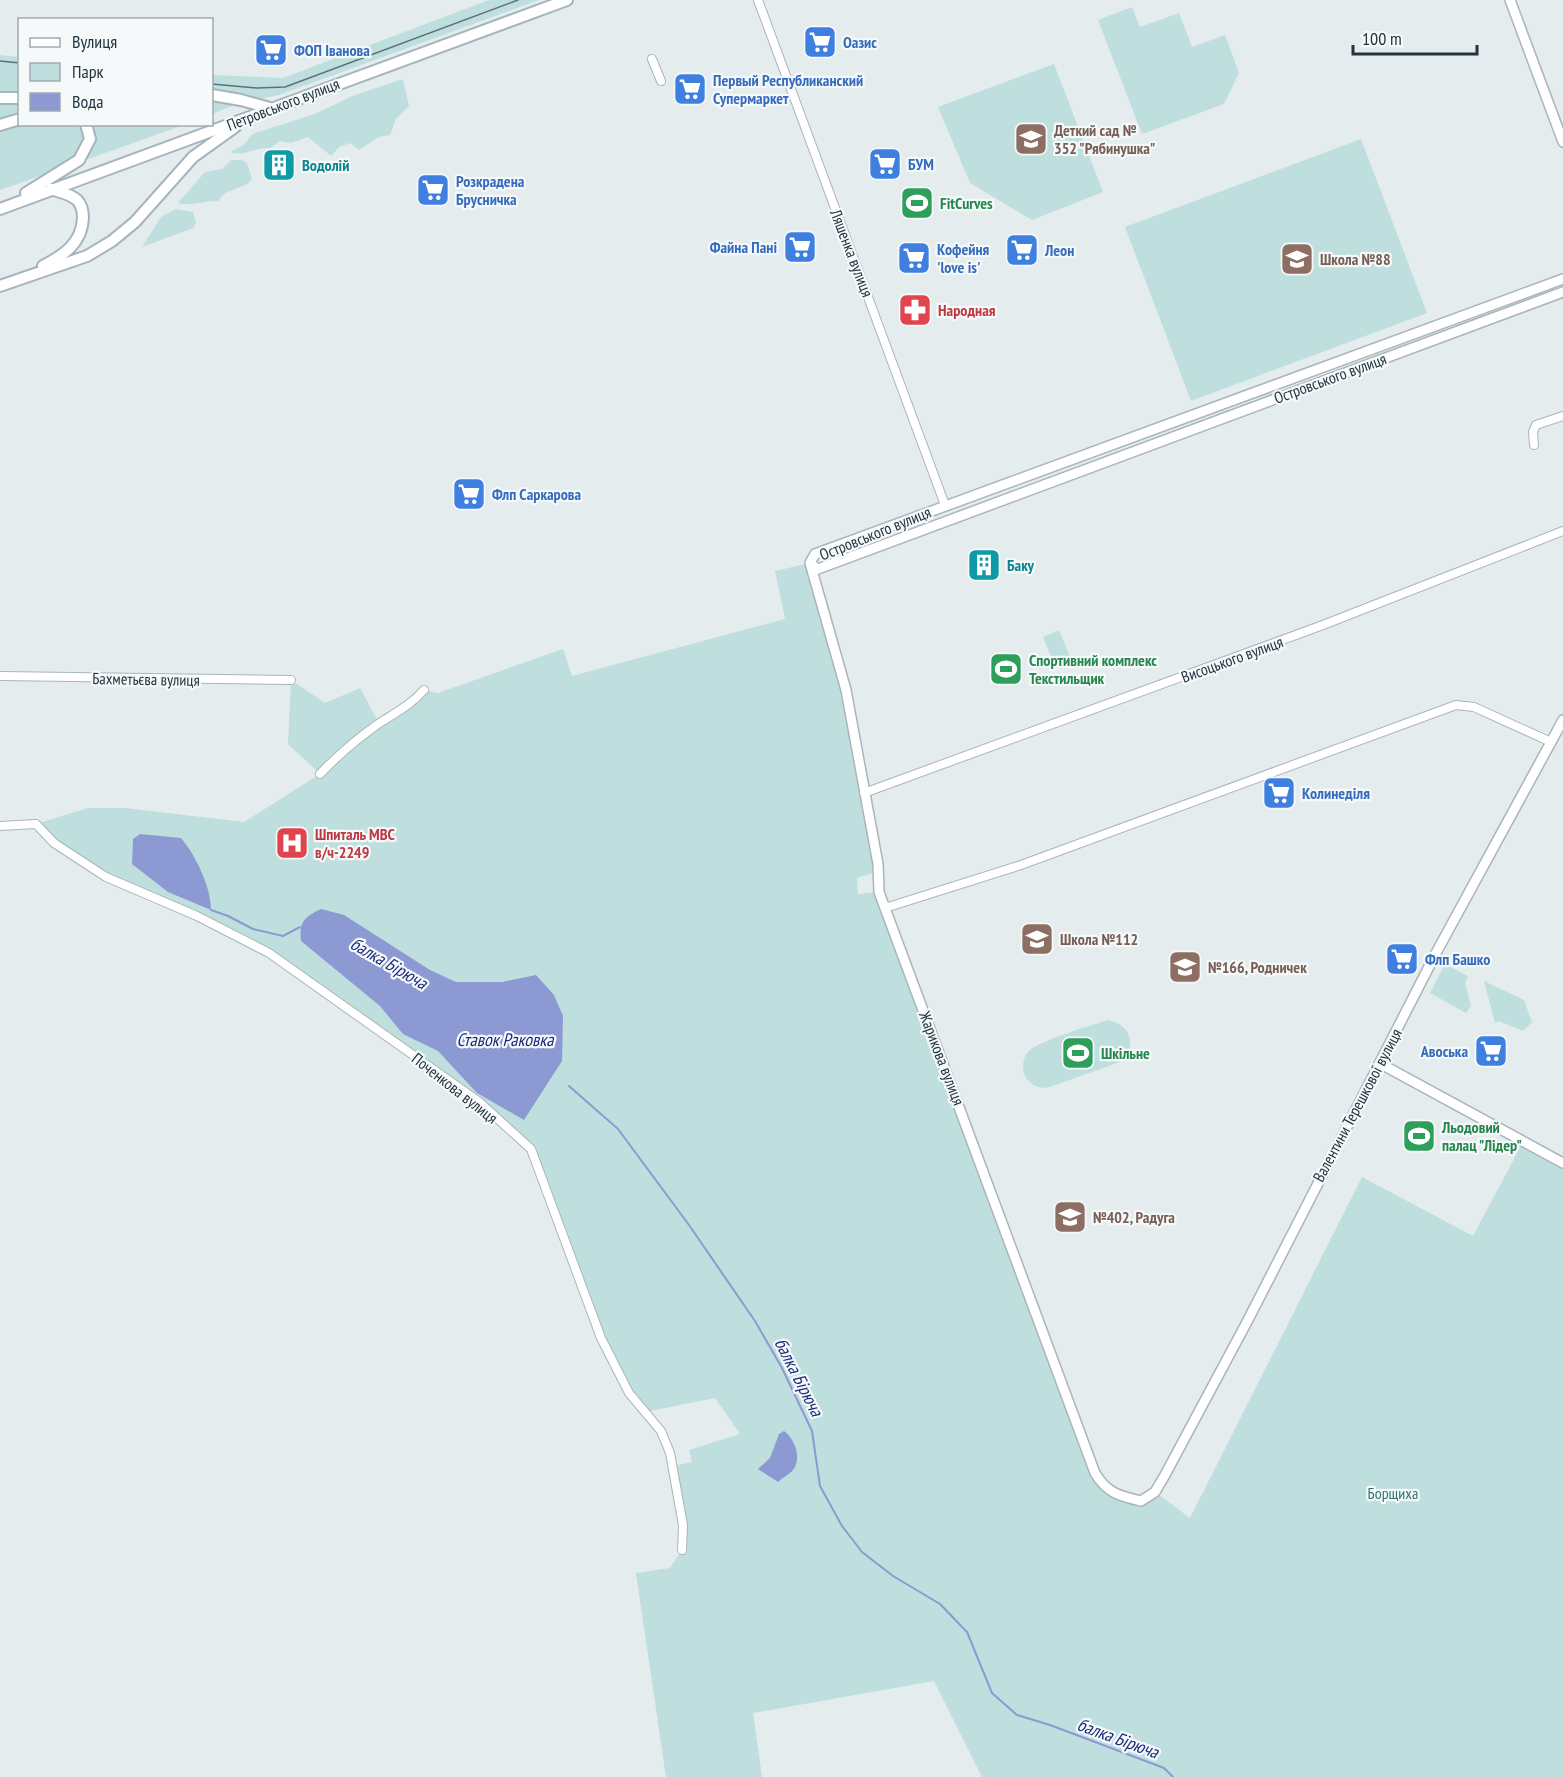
<svg xmlns="http://www.w3.org/2000/svg" width="1563" height="1777" font-family="'PT Sans Narrow',sans-serif">
  <rect width="100%" height="100%" fill="#e4ecee"/>
  <path fill="#bedfdd" d="M489,0H539L279,95L240,103L212,114V75L283,78Z
    M1132,7L1140,27L1179,13L1192,47L1225,35L1239,73L1224,104L1142,134L1098,20Z
    M0,55L19,57L20,124L184,125L0,190Z
    M1054,64L1103,192L1032,220L970,183L938,107Z
    M403,79L409,106L396,119L390,135L379,137L359,150L350,143L339,147L331,156L308,137L291,143L280,141L270,148C255,147 243,157 230,152L245,144L252,134L315,114L352,96Z
    M1361,139L1427,313L1191,401L1125,227Z
    M231,160H242L247,163L252,179L248,184L225,193L218,201C204,200 193,207 178,203L205,172L222,169Z
    M176,209L193,212L196,223L193,228L142,247L161,217Z
    M810,563L834,655L879,871L857,878L858,894L879,892L1102,1484L1141,1501L1155,1492L1190,1518L1362,1177L1473,1236L1523,1142L1563,1163V1777H982L934,1681L753,1713L762,1777H666L636,1573L670,1568L682,1550L673,1466L692,1462L689,1450L740,1434L715,1398L645,1412L629,1393L601,1338L531,1149L478,1101L269,953L106,877L36,824L88,808H125L244,822L320,774L288,744L291,680L325,703L360,688L379,723L424,690L438,693L563,649L572,676L785,619L775,571Z
    M1059,630L1070,657L1054,664L1043,637Z
    M1445,964L1468,976L1465,983L1471,1006L1466,1013L1430,993Z
    M1484,981L1524,1000L1532,1022L1523,1031L1499,1021L1495,1023Z
    M1107,1020C1131,1024 1138,1046 1120,1062L1047,1088C1037,1088 1028,1084 1024,1074C1022,1067 1023,1058 1028,1052C1037,1041 1091,1026 1107,1020Z"/>
  <path fill="#8d99d3" d="M140,834L181,838C196,856 211,887 211,910L168,892L132,864L133,839Z
    M321,909L344,915L430,970L456,982H502L536,975L554,995L563,1016L562,1061L524,1120L477,1093L438,1051L403,1034L380,1006L301,941C299,922 304,917 321,909Z
    M784,1431C795,1439 802,1458 793,1470C790,1474 782,1478 778,1482L758,1469L770,1458L779,1434Z"/>
  <g fill="none" stroke-linecap="round" stroke-linejoin="round">
    <path stroke="#8d99d3" stroke-width="2" d="M211,910L228,916L253,929L283,936L300,927
      M569,1086L618,1129L689,1225L755,1321L782,1368L812,1431L820,1486L842,1526L862,1552L893,1576L940,1604L967,1632L992,1693L1017,1715L1050,1725L1164,1768L1173,1777"/>
    <g stroke="#aab5ba" stroke-width="10">
      <path id="minor" d="M758,0L945,505
        M652,59L661,81
        M1534,445L1533,432L1536,425L1563,416
        M0,676L291,680
        M320,774C338,755 357,739 378,724C395,713 411,705 424,690
        M864,793L1323,625L1563,531
        M0,826L36,824L54,843L106,877L197,916L269,953L478,1101L531,1149L601,1338L629,1393L661,1431L670,1453L683,1525L682,1550
        M885,908L1021,865L1456,705L1474,707L1551,742"/>
    </g>
    <g stroke="#aab5ba" stroke-width="12">
      <path id="tertiary" d="M1510,0L1563,142
        M810,563L846,690L878,864L879,892L1095,1473C1107,1493 1119,1496 1141,1501L1155,1492L1165,1475L1248,1320L1436,953L1563,720
        M810,563L815,554L1563,279
        M810,563L818,569L1563,292
        M1381,1064L1563,1163"/>
    </g>
    <g stroke="#a6b5bd" stroke-width="14">
      <path id="secondary" d="M212,95L241,100L270,108
        M0,98H20
        M0,125L20,119
        M26,193L79,160L90,139L86,124
        M0,209L567,0
        M43,266C64,255 82,243 83,218C83,211 82,205 77,200C71,194 59,192 51,189
        M0,286L87,256L112,241L135,222L193,157L235,127"/>
    </g>
    <use href="#minor" stroke="#fff" stroke-width="8"/>
    <use href="#tertiary" stroke="#fff" stroke-width="9"/>
    <use href="#secondary" stroke="#fff" stroke-width="10"/>
    <path stroke="#5e6f7b" stroke-width="1.5" d="M0,61L20,63
      M212,84L257,88L285,87L518,0"/>
  </g>
  <defs>
    <g id="supermarket-square" transform="scale(1.725)"><rect x="-9" y="-9" width="18" height="18" rx="4" fill="#3f7fe0" stroke="#f5f9fa"/><path d="M-6-5.5h2.5l.6 2H6L4.5 2H-2.5L-4.4-4H-6ZM-1.5 3.2a1.3 1.3 0 1 0 .1 0ZM3 3.2a1.3 1.3 0 1 0 .1 0Z" fill="#fff"/></g>
    <g id="school-square" transform="scale(1.725)"><rect x="-9" y="-9" width="18" height="18" rx="4" fill="#8d6e63" stroke="#f5f9fa"/><path d="M0-5L7-2L0 1L-7-2ZM-4 1L0 2.5L4 1V4Q0 6-4 4Z" fill="#fff"/></g>
    <g id="building-square" transform="scale(1.725)"><rect x="-9" y="-9" width="18" height="18" rx="4" fill="#0f9aa8" stroke="#f5f9fa"/><path d="M-4-6H4V6H1V3H-1V6H-4ZM-2.5-4.3h1.7v1.8h-1.7ZM.8-4.3h1.7v1.8H.8ZM-2.5-1h1.7V.8h-1.7ZM.8-1h1.7V.8H.8Z" fill="#fff"/></g>
    <g id="stadium-square" transform="scale(1.725)"><rect x="-9" y="-9" width="18" height="18" rx="4" fill="#2e9e5b" stroke="#f5f9fa"/><path d="M0-5a6.5 5 0 1 0 0 10a6.5 5 0 1 0 0-10ZM-3.5-1.8h7v3.6h-7Z" fill="#fff"/></g>
    <g id="pharmacy-square" transform="scale(1.725)"><rect x="-9" y="-9" width="18" height="18" rx="4" fill="#e0444e" stroke="#f5f9fa"/><path d="M-2-6h4v4h4v4h-4v4h-4v-4h-4v-4h4Z" fill="#fff"/></g>
    <g id="hospital-square" transform="scale(1.725)"><rect x="-9" y="-9" width="18" height="18" rx="4" fill="#e0444e" stroke="#f5f9fa"/><path d="M-5-5h3v3.5h4V-5h3V5h-3V1.5h-4V5h-3Z" fill="#fff"/></g>
  </defs>
  <g fill-rule="evenodd">
    <use href="#supermarket-square" x="820" y="42"/>
    <use href="#supermarket-square" x="271" y="50"/>
    <use href="#supermarket-square" x="690" y="89"/>
    <use href="#school-square" x="1031" y="139"/>
    <use href="#supermarket-square" x="885" y="164"/>
    <use href="#building-square" x="279" y="165"/>
    <use href="#supermarket-square" x="433" y="190"/>
    <use href="#stadium-square" x="917" y="203"/>
    <use href="#supermarket-square" x="800" y="247"/>
    <use href="#supermarket-square" x="1022" y="250"/>
    <use href="#supermarket-square" x="914" y="258"/>
    <use href="#school-square" x="1297" y="259"/>
    <use href="#pharmacy-square" x="915" y="310"/>
    <use href="#supermarket-square" x="469" y="494"/>
    <use href="#building-square" x="984" y="565"/>
    <use href="#stadium-square" x="1006" y="669"/>
    <use href="#supermarket-square" x="1279" y="793"/>
    <use href="#hospital-square" x="292" y="843"/>
    <use href="#school-square" x="1037" y="939"/>
    <use href="#supermarket-square" x="1402" y="959"/>
    <use href="#school-square" x="1185" y="967"/>
    <use href="#supermarket-square" x="1491" y="1051"/>
    <use href="#stadium-square" x="1078" y="1053"/>
    <use href="#stadium-square" x="1419" y="1136"/>
    <use href="#school-square" x="1070" y="1217"/>
  </g>
  <g text-anchor="middle" dominant-baseline="central" stroke-width="4.5" stroke-linejoin="round" paint-order="stroke">
    <g font-size="16" font-weight="bold" fill="#366cbe" stroke="#f5f9fa" text-anchor="start">
      <text x="843" y="42">Оазис</text>
      <text x="294" y="50">ФОП Іванова</text>
      <text x="713" y="80">Первый Республиканский<tspan x="713" dy="18">Супермаркет</tspan></text>
      <text x="908" y="164">БУМ</text>
      <text x="456" y="181">Розкрадена<tspan x="456" dy="18">Брусничка</tspan></text>
      <text x="777" y="247" text-anchor="end">Файна Пані</text>
      <text x="937" y="249">Кофейня<tspan x="937" dy="18">'love is'</tspan></text>
      <text x="1045" y="250">Леон</text>
      <text x="492" y="494">Флп Саркарова</text>
      <text x="1302" y="793">Колинеділя</text>
      <text x="1425" y="959">Флп Башко</text>
      <text x="1468" y="1051" text-anchor="end">Авоська</text>
    </g>
    <g font-size="16" fill="#233440" stroke="#f5f9fa">
      <text transform="translate(283 104) rotate(-21)">Петровського вулиця</text>
      <text transform="translate(852 253) rotate(69)">Ляшенка вулиця</text>
      <text transform="translate(1330 378) rotate(-20)">Островського вулиця</text>
      <text transform="translate(875 533) rotate(-22)">Островського вулиця</text>
      <text transform="translate(1232 659) rotate(-20)">Висоцького вулиця</text>
      <text transform="translate(146 679) rotate(1)">Бахметьєва вулиця</text>
      <text transform="translate(942 1058) rotate(69)">Жарикова вулиця</text>
      <text transform="translate(455 1088) rotate(38)">Поченкова вулиця</text>
      <text transform="translate(1357 1105) rotate(-62)">Валентини Терешкової вулиця</text>
    </g>
    <g font-size="16" font-weight="bold" fill="#785e54" stroke="#f5f9fa" text-anchor="start">
      <text x="1054" y="130">Деткий сад №<tspan x="1054" dy="18">352 "Рябинушка"</tspan></text>
      <text x="1320" y="259">Школа №88</text>
      <text x="1060" y="939">Школа №112</text>
      <text x="1208" y="967">№166, Родничек</text>
      <text x="1093" y="1217">№402, Радуга</text>
    </g>
    <g font-size="16" font-weight="bold" fill="#0d838f" stroke="#f5f9fa" text-anchor="start">
      <text x="302" y="165">Водолій</text>
      <text x="1007" y="565">Баку</text>
    </g>
    <g font-size="16" font-weight="bold" fill="#27864d" stroke="#f5f9fa" text-anchor="start">
      <text x="940" y="203">FitCurves</text>
      <text x="1029" y="660">Спортивний комплекс<tspan x="1029" dy="18">Текстильщик</tspan></text>
      <text x="1101" y="1053">Шкільне</text>
      <text x="1442" y="1127">Льодовий<tspan x="1442" dy="18">палац "Лідер"</tspan></text>
    </g>
    <g font-size="16" font-weight="bold" fill="#be3a42" stroke="#f5f9fa" text-anchor="start">
      <text x="938" y="310">Народная</text>
      <text x="315" y="834">Шпиталь МВС<tspan x="315" dy="18">в/ч-2249</tspan></text>
    </g>
    <g font-size="16" fill="#2d7377" stroke="#f5f9fa">
      <text x="1393" y="1493">Борщиха</text>
    </g>
    <g font-size="18" font-style="italic" fill="#1c2c7d" stroke="#f5f9fa">
      <text transform="translate(389 963) rotate(30)">балка Бірюча</text>
      <text x="505" y="1039">Ставок Раковка</text>
      <text transform="translate(799 1377) rotate(63)">балка Бірюча</text>
      <text transform="translate(1118 1738) rotate(20)">балка Бірюча</text>
    </g>
  </g>
  <rect x="18" y="18" width="195" height="108" fill="#f5f9fa" stroke="#a1aab0" stroke-width="1.5"/>
  <rect x="30" y="38" width="30" height="9" fill="#ffffff" stroke="#a1aab0" stroke-width="1.5"/>
  <text x="72" y="48" font-size="18" fill="#233440">Вулиця</text>
  <rect x="30" y="63" width="30" height="18" fill="#bedfdd" stroke="#a1aab0" stroke-width="1.5"/>
  <text x="72" y="78" font-size="18" fill="#233440">Парк</text>
  <rect x="30" y="93" width="30" height="18" fill="#8d99d3" stroke="#a1aab0" stroke-width="1.5"/>
  <text x="72" y="108" font-size="18" fill="#233440">Вода</text>
  <path d="M1353 45v9h124v-9" fill="none" stroke="#233440" stroke-width="3"/>
  <text x="1362" y="45" font-size="18" fill="#233440" stroke="#f5f9fa" stroke-width="4.5" paint-order="stroke">100 m</text>
</svg>
